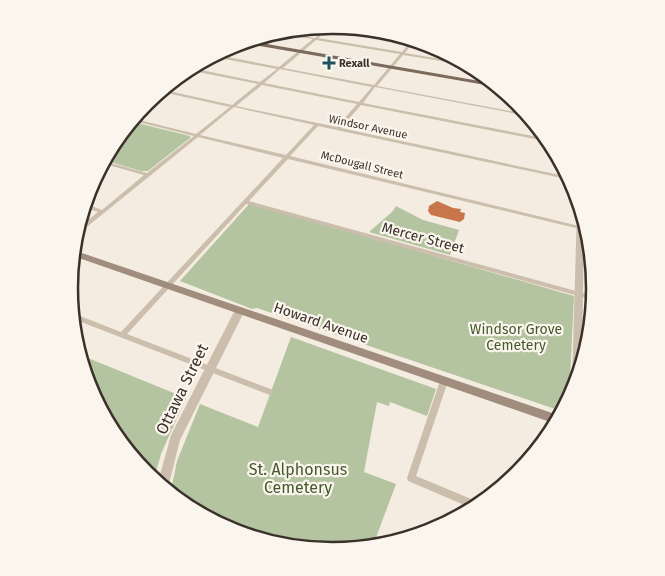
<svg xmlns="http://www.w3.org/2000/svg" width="665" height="576" font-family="'Fira Sans',sans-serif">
  <rect width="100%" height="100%" fill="#f4ece0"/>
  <path fill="#b4c3a0" d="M133,122L190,136V138L148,171H141L107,161Z
    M250,203L574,296L569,398L561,411L257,308L252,309L180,281Z
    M396,206L423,220L459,230L450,255L369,232L392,212Z
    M291,337L436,389L427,416L390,402L389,406L377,402L364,472L396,484L374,543L332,551L232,531L171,490L177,461L200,404L258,427Z
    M83,356L186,398L161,454L154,479L146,474L89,388Z"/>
  <path fill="#c7764b" d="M437,201L453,208L461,209L460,212L465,213L464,219L460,222L431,215L428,211L429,206Z"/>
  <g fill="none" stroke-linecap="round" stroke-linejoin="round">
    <path fill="#ccbeac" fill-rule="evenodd" d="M333,25L354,29L332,27L318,38L402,52L411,41H414L405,53L458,62L461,64L403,55L377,86L526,114L528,116L375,87L363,103L543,138L545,141L361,105L341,128L569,177L571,180L318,126L290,156L583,227L584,230L288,159L249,201L594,296L593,300L246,204L127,334L273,390L274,392L273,394L270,395L267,394L76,320L75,314L121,332L283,158L198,137L83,230L81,231L82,225L98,212L86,208V204L102,210L144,175L105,164L107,162L147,173L194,136L134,121L135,119L196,134L230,107L162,92L164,90L232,105L258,84L193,71L196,69L260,82L277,69L214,57L217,55L279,67L313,39L285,35L289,34L315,38L329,27V26ZM316,40L400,54L374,85L283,68ZM280,69L372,87L359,102L264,83ZM262,85L357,104L337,127L236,106ZM234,107L314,125L286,155L200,135Z
      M444,378L447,379L448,381L416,476L476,501L477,502L469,507L408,481L407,478L440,381L441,379Z"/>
    <path fill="#ccbeac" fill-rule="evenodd" d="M577,210H580L584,228L582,354L576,385L573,384L572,381Z
      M592,268L595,288L592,308L587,305L588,271Z
      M240,307L243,308L245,310L180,440L168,488L158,482L171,435L235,310L237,308Z"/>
    <path fill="#a08d7d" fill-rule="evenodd" d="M77,251L79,252L558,415L553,423L76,257Z"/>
    <path fill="#7c6a5c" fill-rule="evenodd" d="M250,41L491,83L497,87L243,43Z"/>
  </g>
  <path fill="#1f525d" stroke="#fbf6ed" stroke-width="2" d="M326.5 55.5h5v5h5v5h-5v5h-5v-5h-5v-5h5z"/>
  <g text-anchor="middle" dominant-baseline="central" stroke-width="4.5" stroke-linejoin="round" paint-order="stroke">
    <g font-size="11" font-weight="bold" fill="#3a312b" stroke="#fbf6ed" text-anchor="start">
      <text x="339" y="63">Rexall</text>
    </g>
    <g font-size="11" fill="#3a312b" stroke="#fbf6ed">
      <text transform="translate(368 127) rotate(12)">Windsor Avenue</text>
      <text transform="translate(362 165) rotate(14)">McDougall Street</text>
    </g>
    <g font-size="14" fill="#3a312b" stroke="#fbf6ed">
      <text transform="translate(423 238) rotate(15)">Mercer Street</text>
      <text transform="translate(321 323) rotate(19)">Howard Avenue</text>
    </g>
    <g font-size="14" fill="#45592e" stroke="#fbf6ed">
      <text x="516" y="329">Windsor Grove<tspan x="516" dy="16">Cemetery</tspan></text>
    </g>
    <g font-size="16" fill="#3a312b" stroke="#fbf6ed">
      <text transform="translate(182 389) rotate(-64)">Ottawa Street</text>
    </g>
    <g font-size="16" fill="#45592e" stroke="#fbf6ed">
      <text x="298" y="469">St. Alphonsus<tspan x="298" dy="18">Cemetery</tspan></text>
    </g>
  </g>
  <path d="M0 0H665V576H0ZM78 288a254 254 0 1 1 508 0a254 254 0 1 1-508 0Z" fill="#fbf6ed" fill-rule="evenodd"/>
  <path fill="none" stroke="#3a312b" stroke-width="2.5" d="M78 288a254 254 0 1 1 508 0a254 254 0 1 1-508 0Z"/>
</svg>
